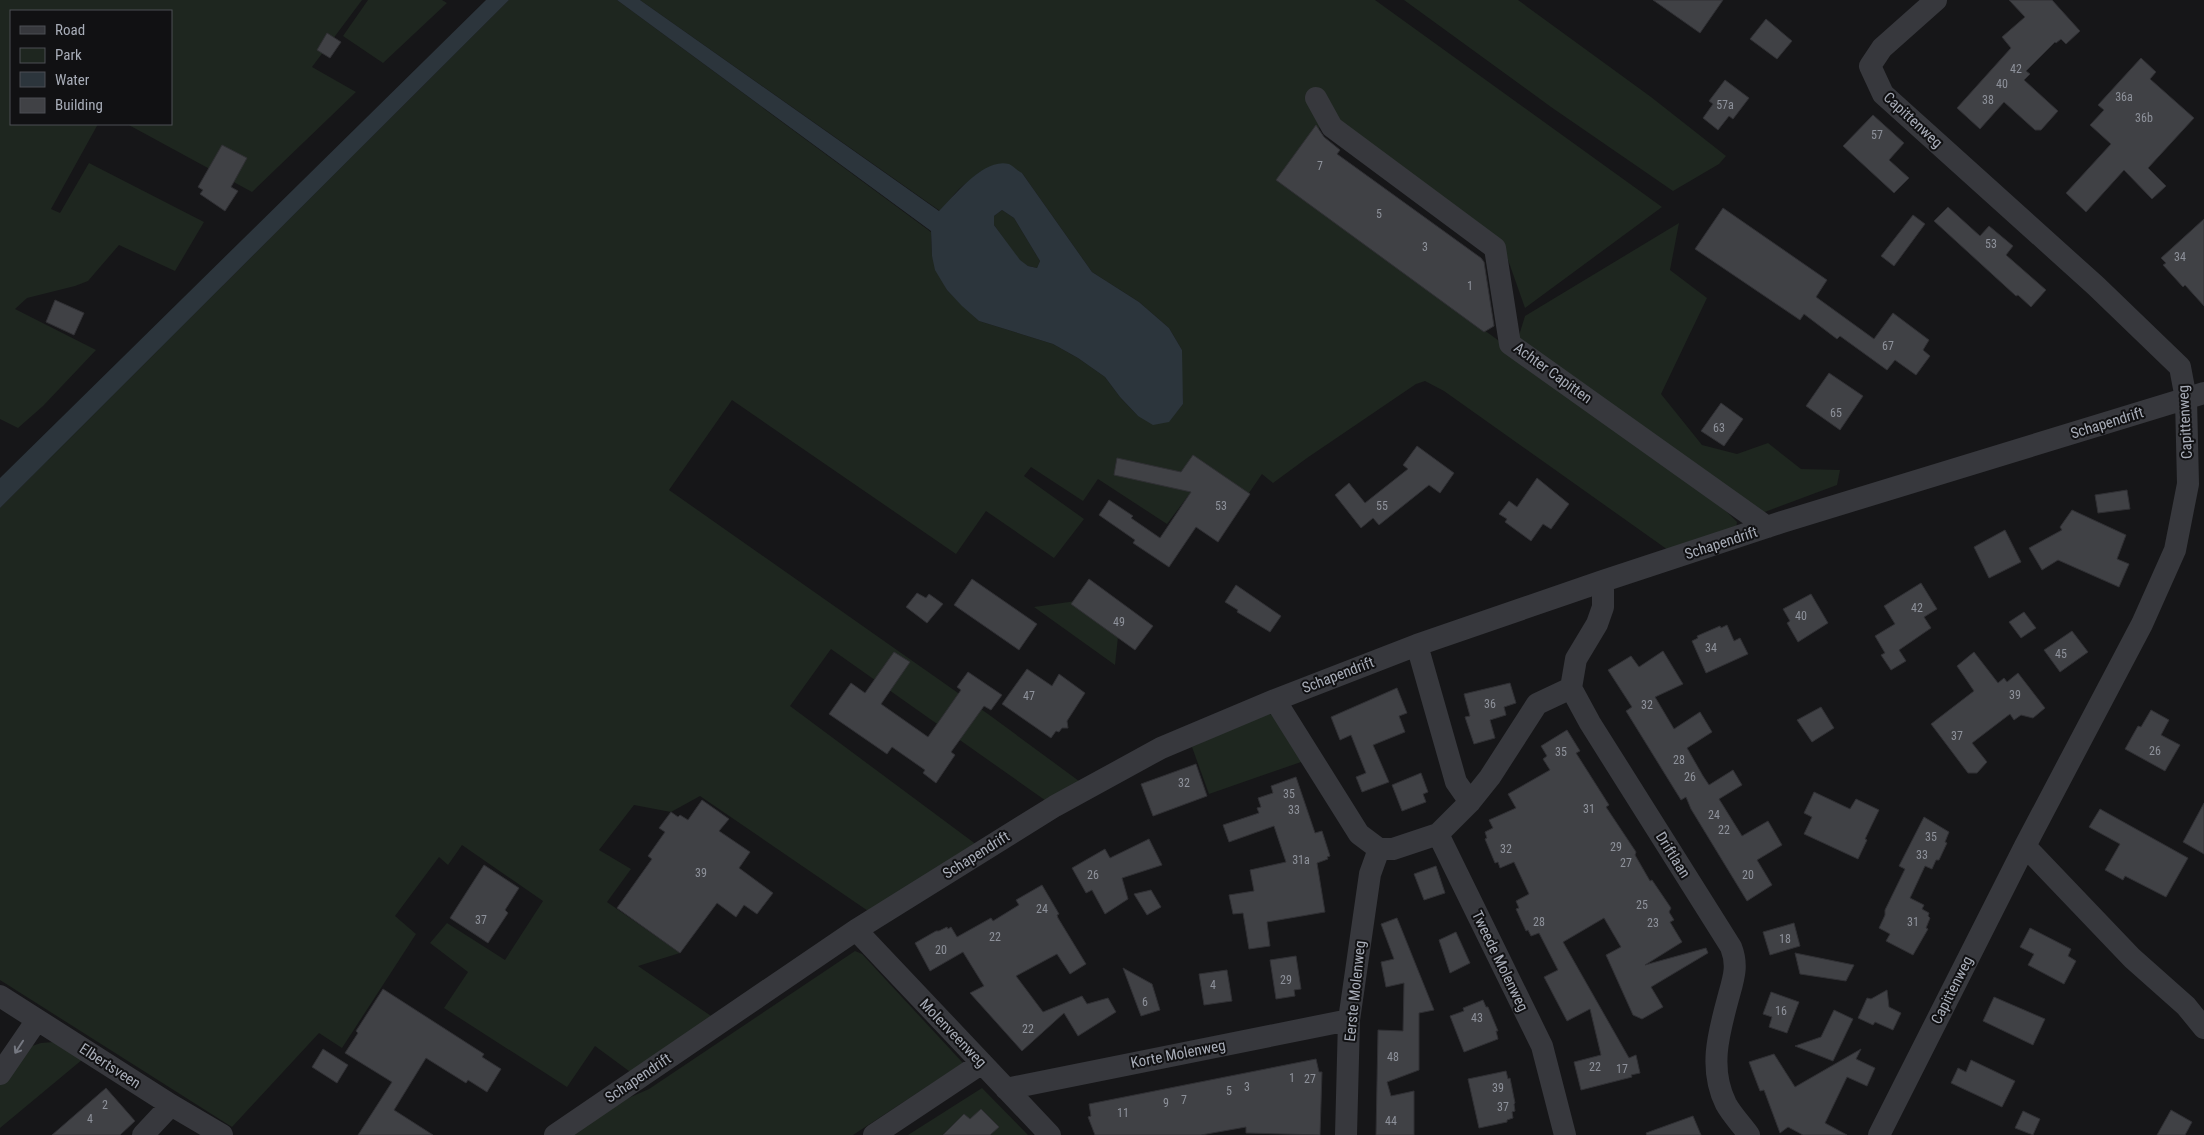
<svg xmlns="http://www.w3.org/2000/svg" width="2204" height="1135" font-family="'Roboto Condensed',sans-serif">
  <rect width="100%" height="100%" fill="#161618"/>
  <path fill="#1e261f" d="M0,0H362L312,67L356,92L252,192L127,124H171V11H11V124H98L51,209L60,213L89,163L204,222L175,271L119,245L88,281L75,286L27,298L15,309L96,350L43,406L18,428L0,419Z
    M368,0H442L447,3L383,63L343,36Z
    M509,0H617L931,232L932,256L947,290L979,321L1053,344L1078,358L1105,377L1120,397L1138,416L1168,422L1183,404V395L1181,385L1182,350L1169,328L1139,302L1092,272L1022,173L981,171L959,189L940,211L640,0H1375L1662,207L1525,308L1507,257L1323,121L1289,188L1708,493L1737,522L1736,529L1668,550L1444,391L1425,381L1416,384L1307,458L1273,483L1262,474L1227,525L1188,496L1167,524L1098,479L1083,501L1031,467L1024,476L1084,519L1054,558L986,511L956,554L732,400L669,490L988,714L1083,784L1049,803L831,649L790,706L977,845L871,913L700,796L671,812L634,805L599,850L631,869L607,902L680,953L638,966L714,1018L633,1074L595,1046L567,1087L444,1008L468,972L430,943L447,923L505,960L543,901L462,845L448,865L439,857L395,916L416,934L342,1048L319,1033L232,1127L0,980V508Z
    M1404,0H1518L1651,97L1726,156L1719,164L1673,191L1551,107Z
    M1002,210L1014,218L1040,261L1037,268L1028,266L1020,261L994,225V216Z
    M1679,223L1670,270L1707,298L1661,394L1702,445L1737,454L1768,443L1801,469L1840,470L1837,485L1762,513L1517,342L1525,316Z
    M1083,600L1118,637L1115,665L1034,607Z
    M1265,713L1280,716L1304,761L1209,794L1192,747Z
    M855,951L862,954L963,1063L853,1135H569L615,1104L649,1089Z
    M54,1042L83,1059L0,1128V1079L26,1048L41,1043Z
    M982,1088L1028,1135H908Z"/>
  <path fill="#2c353c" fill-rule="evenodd" d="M486,0H509L0,508V478Z
    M617,0H640L939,211C954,196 984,157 1009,164C1013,166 1018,171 1022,173L1092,272L1139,302L1169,328L1182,350L1183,404L1169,422L1153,425L1138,416L1120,397L1105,377L1078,358L1053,344L979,321L962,306L947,290L935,270L932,256L931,231ZM1002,210L1014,218L1040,261L1037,268L1028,266L1020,260L994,225V216Z"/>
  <path fill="#404145" stroke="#303034" d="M1653,0H1723L1700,33Z
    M2009,0H2052L2080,31L2066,44L2061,39L2056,43L2055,42L2026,71L2030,74L2024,80L2058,111L2041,130H2035L2004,102L1980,129L1957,108L2011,48L2002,37L2025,17Z
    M1766,19L1792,41L1777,59L1750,39Z
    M327,33L341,42L330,58L317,50Z
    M2141,58L2156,72L2150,79L2194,118L2148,168L2166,186L2152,199L2124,170L2086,212L2066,193L2111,144L2090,125L2104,110L2098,105Z
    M1725,80L1749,98L1733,119L1729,116L1718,130L1703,118L1713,104L1709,101Z
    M1873,115L1904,143L1889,160L1909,178L1894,193L1843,146Z
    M1316,125L1324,137L1340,150L1337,154L1481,258L1484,262L1494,326L1484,332L1276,180Z
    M222,145L247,158L231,187L238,191L225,211L200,194L203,190L198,187Z
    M1948,207L1980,236L1989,226L2013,246L2006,255L2046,290L2031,307L2018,295L2016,296L1934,221Z
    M1723,208L1827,280L1816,297L1874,339L1893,313L1929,340L1923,350L1930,356L1916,375L1895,360L1887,370L1840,336L1837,339L1804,314L1800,320L1695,249Z
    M1913,215L1925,224L1894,266L1881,256Z
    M2204,219V306L2185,285L2183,287L2163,265L2166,263L2161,258Z
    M55,300L84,313L74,335L46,322Z
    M1829,373L1863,396L1840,430L1806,406Z
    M1721,403L1743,419L1724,446L1701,431Z
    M1417,446L1454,473L1440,493L1429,485L1379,525L1373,518L1361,528L1335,495L1349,483L1365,503L1408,469L1403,465Z
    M1193,455L1250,494L1218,542L1196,527L1169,567L1133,543L1135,540L1099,515L1109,500L1133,516L1131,518L1160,538L1191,492L1114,475L1117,458L1181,472Z
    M1537,478L1569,504L1551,529L1543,524L1531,541L1505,522L1507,519L1499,514L1509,501L1517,507Z
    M2127,490L2130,509L2098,513L2095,495Z
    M2072,510L2126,535L2117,559L2129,564L2119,587L2058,560L2042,570L2029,548L2062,530L2060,527Z
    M2005,530L2021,562L1989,578L1974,547Z
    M972,579L1037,624L1019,650L954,605Z
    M1089,579L1153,626L1135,650L1071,604Z
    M1921,583L1937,609L1924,617L1931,628L1899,650L1906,661L1891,670L1881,655L1885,653L1875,636L1895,624L1884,606Z
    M1236,585L1281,616L1270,632L1237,612L1238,610L1225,602Z
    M917,593L926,598L929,594L943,604L927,623L906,607Z
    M1811,594L1828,623L1798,642L1787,623L1790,621L1783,609Z
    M2024,612L2036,628L2021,638L2009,622Z
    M1727,625L1734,641L1740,638L1748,654L1706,673L1692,641L1698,638L1697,636L1720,626L1721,628Z
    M2072,631L2088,652L2060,672L2044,650Z
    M1663,651L1683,684L1655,697L1658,702L1674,729L1700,712L1712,732L1687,748L1703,776L1709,785L1733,770L1742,785L1719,799L1742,836L1768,821L1782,845L1757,860L1772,885L1747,901L1691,809L1686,797L1681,800L1626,711L1632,707L1608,670L1631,656L1639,667Z
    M894,652L910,662L881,704L928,737L961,690L957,687L968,672L1002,695L991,710L984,706L951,752L955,755L936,783L923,773L925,770L892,747L887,754L829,714L851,683L865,693Z
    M1974,652L1998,683L2004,678L2007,682L2018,673L2045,708L2033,718L2021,715L2014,720L2010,714L1972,743L1987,762L1977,773H1968L1931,724L1974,691L1957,666Z
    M1027,669L1052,686L1059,674L1085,693L1067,721L1068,728H1062L1059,732L1056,731L1051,738L1002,704Z
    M1510,683L1516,703L1504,707L1506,715L1490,720L1495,738L1474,744L1465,717L1470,716L1464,694Z
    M1397,688L1407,713L1399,716L1405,732L1373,745L1389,782L1362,792L1356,777L1366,773L1351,735L1340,740L1331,717Z
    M1821,707L1834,728L1812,742L1797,720Z
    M2151,710L2169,720L2161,735L2180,745L2165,771L2125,749L2138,726L2141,727Z
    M1567,730L1580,751L1576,753L1609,805L1606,807L1636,852L1635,855L1650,881L1652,880L1671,908L1669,912L1674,920L1670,922L1682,942L1645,965L1706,948L1708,953L1651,987L1663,1007L1642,1019L1633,1015L1606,955L1621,947L1604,918L1563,942L1629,1058L1636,1055L1640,1073L1631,1075L1632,1077L1581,1090L1574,1062L1601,1055L1590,1009L1567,1021L1544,977L1558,970L1539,933L1531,936L1528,930L1526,931L1516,909L1519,908L1516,901L1529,894L1514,862L1500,868L1498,862L1495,863L1485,839L1487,838L1485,832L1493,828L1489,820L1516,808L1508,794L1550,770L1543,759L1547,756L1541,746Z
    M1196,764L1207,796L1153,816L1141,784Z
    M1421,773L1428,792L1423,794L1426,802L1402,811L1392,785Z
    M1296,777L1315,833L1322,831L1330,856L1327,857L1328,859L1317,863L1325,912L1267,922L1270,946L1249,949L1243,913L1233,914L1229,895L1254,891L1250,870L1286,862L1274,826L1229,842L1223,825L1259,813L1257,808L1261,807L1258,798L1273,793L1271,786Z
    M1814,792L1850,809L1856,799L1879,810L1865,839L1867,840L1858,859L1804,834L1812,817L1804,813Z
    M702,800L729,819L719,831L750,852L739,868L773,893L757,914L744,905L736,917L717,903L680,953L617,908L652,859L648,856L665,832L659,828L671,812L678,817L680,815L688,820Z
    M2204,803V854L2183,842Z
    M2100,809L2188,858L2166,897L2125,876L2123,880L2105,870L2120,844L2089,827Z
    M1924,817L1949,832L1945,842L1947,843L1939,860H1936L1932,869L1925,866L1910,898L1924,905L1922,909L1929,913L1928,916L1930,918L1926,928L1928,929L1913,955L1886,941L1890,934L1879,928L1885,915V910L1905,869L1899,866Z
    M1149,839L1162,865L1122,878L1128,899L1105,914L1092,890L1086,893L1072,868L1105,849L1110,858Z
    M484,865L519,888L505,910L508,913L488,943L450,918Z
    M1436,866L1445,893L1424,900L1414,874Z
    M1042,885L1059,914L1057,915L1058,918L1086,964L1070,974L1057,954L1016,976L1043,1012L1082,996L1087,1004L1108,998L1116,1012L1078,1036L1064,1013L1022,1051L970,993L984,986L963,952L930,971L915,943L936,931H939L947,927L948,929L951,927L957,937L991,918L993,921L1019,905L1016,900Z
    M1151,890L1161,907L1147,915L1134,894Z
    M1397,918L1434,1010L1419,1013V1070L1387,1082L1391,1096L1414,1091V1135H1376L1378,1030L1403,1031L1404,983L1386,987L1381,962L1394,959L1381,924Z
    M1794,923L1800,946L1770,955L1763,932Z
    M2030,928L2071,949L2068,956L2076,961L2064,984L2028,965L2034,954L2020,947Z
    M1456,932L1470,963L1450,973L1439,940Z
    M1795,953L1854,965L1846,981L1800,974Z
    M1296,956L1301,989L1294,990L1295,996L1276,999L1270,960Z
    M1123,968L1152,984L1160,1010L1141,1016Z
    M1227,970L1232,1001L1204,1005L1199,974Z
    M383,989L484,1054L482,1057L501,1069L487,1092L468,1080L466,1083L426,1058L394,1110L433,1135H358L392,1082L345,1053L358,1033L356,1031Z
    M1887,990L1889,1007L1901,1013L1893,1030L1875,1022L1873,1025L1858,1018L1867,998L1871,999Z
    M1771,992L1799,1002L1787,1033L1769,1027L1772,1017L1763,1014Z
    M1994,997L2045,1019L2033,1045L1983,1021Z
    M1483,1000L1486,1007H1488L1498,1031H1496L1498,1039L1464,1052L1450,1016L1464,1011L1463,1008Z
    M1834,1010L1853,1019L1833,1061L1795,1046L1821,1037Z
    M323,1049L348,1065L337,1083L312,1067Z
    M1861,1049L1856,1059L1875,1068L1867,1086L1847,1077L1825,1123L1847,1135H1803L1788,1127L1780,1133L1764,1090L1760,1091L1749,1062L1774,1054L1795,1087Z
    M1316,1059L1319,1072H1322L1320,1135L1246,1133V1127L1201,1135H1095L1088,1117L1091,1116L1089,1104Z
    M1971,1060L2015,1081L2002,1107L1951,1083L1958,1068L1966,1072Z
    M1506,1071L1508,1079L1510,1078L1515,1103L1514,1104L1515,1111L1512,1112L1513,1118L1507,1120V1122L1479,1128L1468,1079Z
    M106,1088L135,1121L120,1135H52Z
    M981,1109L999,1127L990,1135H943L964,1114L970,1119Z
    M2171,1110L2192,1122L2185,1135H2157Z
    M2023,1111L2040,1119L2033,1135L2015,1128Z
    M1693,1116L1701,1135H1647L1646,1133Z"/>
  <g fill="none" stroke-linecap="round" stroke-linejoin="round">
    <path stroke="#37383d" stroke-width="22" d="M1316,98L1332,127L1495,248L1510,344L1767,527
      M1603,581V607L1597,624L1576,659L1571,688L1590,723L1731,947C1738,965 1734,977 1729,995C1719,1032 1708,1068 1726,1104C1732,1115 1742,1125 1749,1135
      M1417,645L1456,782L1470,802
      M1275,700L1359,834L1379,849L1370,874L1349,1020L1346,1135
      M2025,846L2132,958L2186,1006L2204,1028
      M1379,849H1393L1438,834
      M856,930L1050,1135
      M0,996L171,1105L222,1135
      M0,1074L37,1020
      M1006,1089L1349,1020
      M143,1135L171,1105
      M555,1135L856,930L1055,806L1161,748L1275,700L1417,645L1603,581L1782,522L2204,393
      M874,1135L982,1063
      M1565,1135L1542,1046L1438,834L1470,802L1490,777L1537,704L1571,688
      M1879,1135L2025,846L2142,624L2175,550L2188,484L2186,399L2180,367L2096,286L1883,94L1870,66L1882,48L1936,0"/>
  </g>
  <defs><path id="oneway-shaft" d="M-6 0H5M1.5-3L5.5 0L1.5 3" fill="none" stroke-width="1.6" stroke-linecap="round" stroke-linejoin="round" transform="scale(1.25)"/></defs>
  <use stroke="#757881" href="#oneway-shaft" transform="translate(19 1047) rotate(123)"/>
  <g text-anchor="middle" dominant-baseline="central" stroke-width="4" stroke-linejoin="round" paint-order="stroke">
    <g font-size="12" fill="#8e929b">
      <text x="2016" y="69">42</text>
      <text x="2002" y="84">40</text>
      <text x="2124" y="97">36a</text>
      <text x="1988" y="100">38</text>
      <text x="1725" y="105">57a</text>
      <text x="2144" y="118">36b</text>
      <text x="1877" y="135">57</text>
      <text x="1320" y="166">7</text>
      <text x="1379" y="214">5</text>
      <text x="1991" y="244">53</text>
      <text x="1425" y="247">3</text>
      <text x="2180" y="257">34</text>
      <text x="1470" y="286">1</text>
      <text x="1888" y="346">67</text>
      <text x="1836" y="413">65</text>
      <text x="1719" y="428">63</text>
      <text x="1221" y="506">53</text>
      <text x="1382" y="506">55</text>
      <text x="1917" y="608">42</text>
      <text x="1801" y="616">40</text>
      <text x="1119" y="622">49</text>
      <text x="1711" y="648">34</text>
      <text x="2061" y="654">45</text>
      <text x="2015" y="695">39</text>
      <text x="1029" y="696">47</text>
      <text x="1490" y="704">36</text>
      <text x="1647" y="705">32</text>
      <text x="1957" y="736">37</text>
      <text x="2155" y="751">26</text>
      <text x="1561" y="752">35</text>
      <text x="1679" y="760">28</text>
      <text x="1690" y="777">26</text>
      <text x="1184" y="783">32</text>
      <text x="1289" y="794">35</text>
      <text x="1589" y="809">31</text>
      <text x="1294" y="810">33</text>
      <text x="1714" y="815">24</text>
      <text x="1724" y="830">22</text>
      <text x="1931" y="837">35</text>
      <text x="1616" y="847">29</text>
      <text x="1506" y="849">32</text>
      <text x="1922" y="855">33</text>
      <text x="1301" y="860">31a</text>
      <text x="1626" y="863">27</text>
      <text x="701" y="873">39</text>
      <text x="1093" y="875">26</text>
      <text x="1748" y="875">20</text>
      <text x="1642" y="905">25</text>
      <text x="1042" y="909">24</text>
      <text x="481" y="920">37</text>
      <text x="1539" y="922">28</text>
      <text x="1913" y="922">31</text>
      <text x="1653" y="923">23</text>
      <text x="995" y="937">22</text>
      <text x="1785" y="939">18</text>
      <text x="941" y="950">20</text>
      <text x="1286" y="980">29</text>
      <text x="1213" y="985">4</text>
      <text x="1145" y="1002">6</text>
      <text x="1781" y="1011">16</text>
      <text x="1477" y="1018">43</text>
      <text x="1028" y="1029">22</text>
      <text x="1393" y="1057">48</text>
      <text x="1595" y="1067">22</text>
      <text x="1622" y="1069">17</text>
      <text x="1292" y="1078">1</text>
      <text x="1310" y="1079">27</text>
      <text x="1247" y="1087">3</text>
      <text x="1498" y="1088">39</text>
      <text x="1229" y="1091">5</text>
      <text x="1184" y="1100">7</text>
      <text x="1166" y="1103">9</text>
      <text x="105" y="1105">2</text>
      <text x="1503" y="1107">37</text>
      <text x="1123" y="1113">11</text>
      <text x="90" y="1119">4</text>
      <text x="1391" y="1121">44</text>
    </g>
    <g font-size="15" fill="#a8adb8" stroke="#111113">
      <text transform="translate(1913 120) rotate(43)">Capittenweg</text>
      <text transform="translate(1553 373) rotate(36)">Achter Capitten</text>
      <text transform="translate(2185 422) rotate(-93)">Capittenweg</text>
      <text transform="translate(2107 423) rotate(-17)">Schapendrift</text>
      <text transform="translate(1721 543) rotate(-18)">Schapendrift</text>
      <text transform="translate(1338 675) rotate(-21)">Schapendrift</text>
      <text transform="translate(976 855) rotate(-32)">Schapendrift</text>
      <text transform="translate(1673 855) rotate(58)">Driftlaan</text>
      <text transform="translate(1500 961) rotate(64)">Tweede Molenweg</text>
      <text transform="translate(1952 990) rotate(-63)">Capittenweg</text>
      <text transform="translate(1355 991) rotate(-84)">Eerste Molenweg</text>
      <text transform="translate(953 1033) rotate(46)">Molenveenweg</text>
      <text transform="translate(1178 1054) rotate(-11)">Korte Molenweg</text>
      <text transform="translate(110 1066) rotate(33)">Elbertsveen</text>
      <text transform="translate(638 1078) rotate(-34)">Schapendrift</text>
    </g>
  </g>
  <rect x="10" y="10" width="162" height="115" fill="#111113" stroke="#4d4f55"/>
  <rect x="20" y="26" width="25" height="8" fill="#37383d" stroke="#4d4f55"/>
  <text x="55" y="35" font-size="15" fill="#a8adb8">Road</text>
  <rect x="20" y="48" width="25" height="15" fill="#1e261f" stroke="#4d4f55"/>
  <text x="55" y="60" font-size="15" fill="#a8adb8">Park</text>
  <rect x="20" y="72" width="25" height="15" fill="#2c353c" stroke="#4d4f55"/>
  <text x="55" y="85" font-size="15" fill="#a8adb8">Water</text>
  <rect x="20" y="98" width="25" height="15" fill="#404145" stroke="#4d4f55"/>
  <text x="55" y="110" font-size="15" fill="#a8adb8">Building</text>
</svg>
